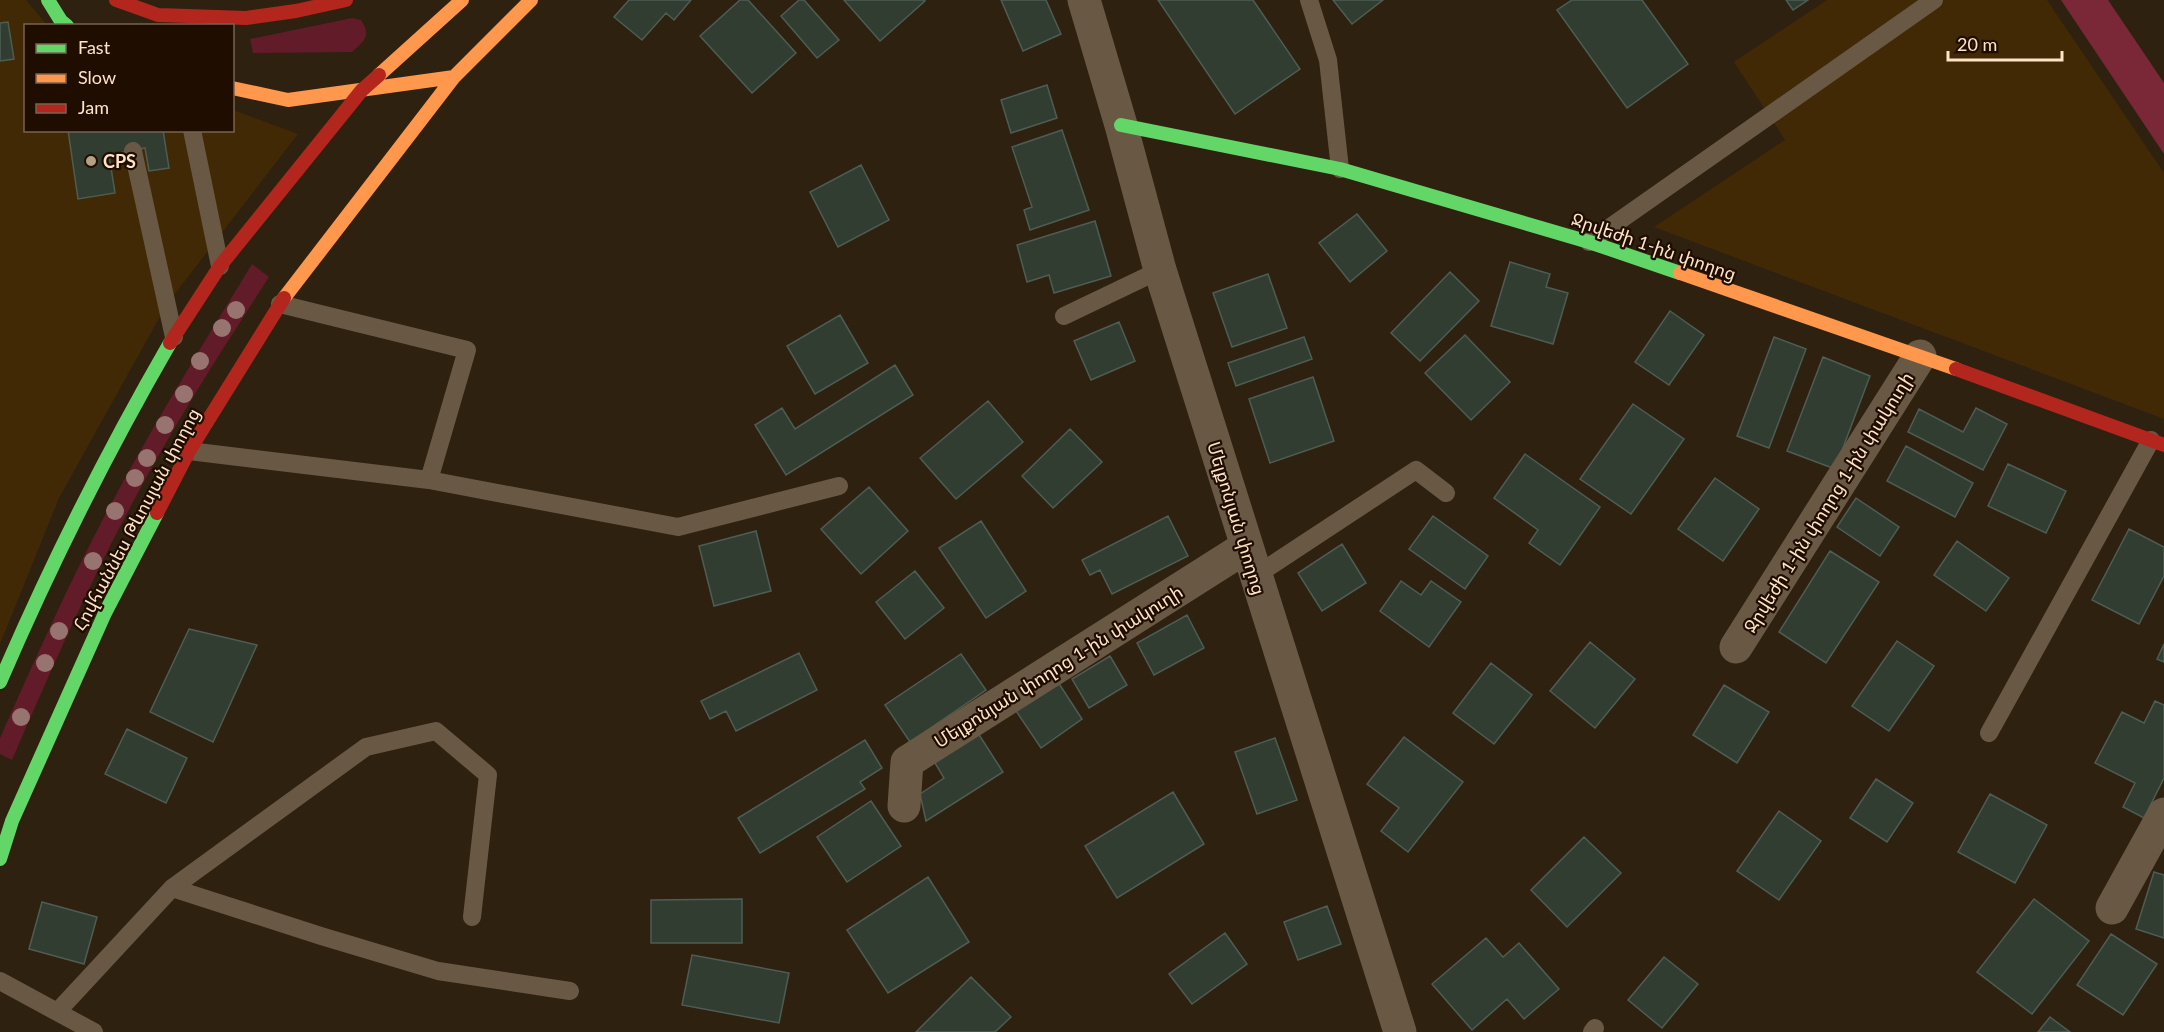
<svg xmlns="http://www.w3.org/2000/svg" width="2164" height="1032" font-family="Lato,'Noto Sans Armenian',sans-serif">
  <rect width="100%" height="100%" fill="#2e210f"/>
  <path fill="#422905" d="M0,0H26L47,25L26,26V130H232L233,110L298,134L167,304L59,498L0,644Z
    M1827,0H2047L2164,173V419L1654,227L1785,140L1734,62Z"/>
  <path fill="#611b29" d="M352,18L361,20C372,36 364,41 352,52L253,53L250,39Z
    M252,264L269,277C222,350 175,423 134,500C89,584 50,672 12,760L0,754V738C37,655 74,571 118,491C160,414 206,339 252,264Z"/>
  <path fill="#7a2738" d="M2061,0H2108L2164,83V154Z"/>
  <path fill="#323d32" stroke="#4e5d54" stroke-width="1.5" d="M629,0H691L674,20L666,13L642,40L614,17Z
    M740,0H748L796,53L752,93L700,36Z
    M799,0H804L839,40L817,58L781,16Z
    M844,0H924L925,1L880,41Z
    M1001,0H1046L1061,34L1023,51Z
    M1158,0H1253L1300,69L1235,114Z
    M1333,0H1383L1352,24Z
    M1572,0H1642L1688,64L1627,108L1557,10Z
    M1786,0H1808L1793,10Z
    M8,22L14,59L0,61V23Z
    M1047,85L1057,118L1011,133L1001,100Z
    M68,130H163L169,168L149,171L145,148L109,155L115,193L78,199Z
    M1062,130L1089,210L1030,230L1024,210L1032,207L1012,147Z
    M861,165L889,220L838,247L810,192Z
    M1357,214L1387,251L1350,282L1319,243Z
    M1095,221L1111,276L1054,293L1049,275L1027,282L1017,245Z
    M1510,262L1550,274L1546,287L1568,293L1553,344L1491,326Z
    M1450,272L1479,301L1420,361L1391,333Z
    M1268,274L1287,328L1232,347L1213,293Z
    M1670,311L1704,335L1669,385L1635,362Z
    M840,315L868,363L815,394L787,346Z
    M1119,322L1135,361L1091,380L1074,341Z
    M1465,335L1510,382L1471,420L1425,373Z
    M1304,337L1312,359L1236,386L1228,363Z
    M1774,337L1806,349L1769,448L1737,436Z
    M1823,357L1870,376L1835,469L1787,451Z
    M895,365L913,395L786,475L755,425L782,408L795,429Z
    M1313,377L1334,441L1270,463L1249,399Z
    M988,401L1023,442L956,499L920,458Z
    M1633,404L1684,439L1631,514L1580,479Z
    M1976,408L2007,424L1983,470L1908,432L1919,409L1963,432Z
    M1070,429L1102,462L1053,508L1022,476Z
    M1906,446L1973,483L1955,517L1887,481Z
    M1525,454L1600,507L1560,565L1529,543L1538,530L1494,498Z
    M2008,464L2066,491L2046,533L1988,506Z
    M1715,478L1759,509L1723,561L1678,529Z
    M869,487L908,531L861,574L821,529Z
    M1856,498L1899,527L1880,556L1837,527Z
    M1168,516L1188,556L1112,594L1100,570L1090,575L1082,560Z
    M1433,516L1488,556L1465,589L1409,549Z
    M981,521L1026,591L986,618L939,548Z
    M2129,529L2164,547V576L2139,624L2092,600Z
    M756,531L771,591L714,606L699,546Z
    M1957,541L2009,578L1986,611L1934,575Z
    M1342,544L1366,583L1322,611L1298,573Z
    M1830,551L1879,582L1826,663L1779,632Z
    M915,571L944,608L905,639L876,602Z
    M1401,581L1421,595L1431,581L1461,602L1429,647L1380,611Z
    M1187,615L1204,648L1154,675L1137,643Z
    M189,629L257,645L213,742L150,712Z
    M1897,641L1934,666L1889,731L1852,706Z
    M1590,642L1635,679L1595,728L1550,691Z
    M2164,644V662L2157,659Z
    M799,653L817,690L736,731L726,711L710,719L701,701Z
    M961,654L986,690L910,742L885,705Z
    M1110,656L1127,685L1089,708L1072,679Z
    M1491,663L1532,695L1494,744L1453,713Z
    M1058,682L1082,719L1041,748L1016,711Z
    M1724,685L1769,712L1737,763L1693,735Z
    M2155,701L2164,705V778L2144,818L2123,807L2135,783L2095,763L2122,712L2144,723Z
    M127,729L187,758L166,803L105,774Z
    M976,730L1003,772L926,821L920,794L944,778L932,758Z
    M1404,737L1463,782L1408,852L1381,831L1399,808L1367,784Z
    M1275,738L1297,800L1257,814L1235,752Z
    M865,740L882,768L860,782L865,789L760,853L738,818Z
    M1876,779L1913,803L1887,842L1850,818Z
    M1173,792L1204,844L1117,898L1085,846Z
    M1990,794L2047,825L2015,883L1958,852Z
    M871,801L901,846L847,882L817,837Z
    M1779,811L1821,841L1779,900L1737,871Z
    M1584,837L1621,873L1567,927L1531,890Z
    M2154,872L2164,875V938L2136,929Z
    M928,877L969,942L888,993L847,930Z
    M742,899V943H651V900Z
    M2034,899L2089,941L2032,1014L1977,972Z
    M42,902L97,917L84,964L29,949Z
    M1327,906L1341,944L1298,960L1284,922Z
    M1225,933L1247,964L1192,1004L1169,974Z
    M2111,934L2157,964L2123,1015L2077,985Z
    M1486,938L1503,957L1519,943L1559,989L1524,1019L1507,999L1472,1030L1432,984Z
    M692,955L789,973L779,1023L682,1005Z
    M1664,957L1698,984L1662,1028L1628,1000Z
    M971,977L1011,1017L995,1032H916Z
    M2050,1017L2070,1032H2038Z"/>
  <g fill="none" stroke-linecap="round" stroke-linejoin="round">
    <path stroke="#695944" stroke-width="18" d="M1309,0L1328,60L1340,169
      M192,130L220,266
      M133,151L174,337
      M1589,242L1934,0
      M280,304L467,350L429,480L678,527L839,486
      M1064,316L1160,270
      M189,451L429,480
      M1255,576L1416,470L1446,493
      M1989,733L2151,440
      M172,888L321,936L438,971L570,991
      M0,981L94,1032
      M57,1012L172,888L366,747L436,731L488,775L472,917
      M1592,1032L1595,1028"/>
    <path stroke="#695944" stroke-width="33" d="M1084,0L1121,125L1160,270L1400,1032
      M1736,647L1920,356
      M904,806L907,762L1246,547
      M2112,908L2164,814"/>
    <path stroke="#63d668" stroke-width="14" d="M48,0L61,21L67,26
      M1121,125L1340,169L1589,242L1680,273
      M0,682C50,566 107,452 170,343
      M0,859L12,821L105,613L157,513"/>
    <path stroke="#ff974d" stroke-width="14" d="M379,75L462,0
      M232,88L288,100L454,77
      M1680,273L1956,369
      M284,298L454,77L531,0"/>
    <path stroke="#b3261e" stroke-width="14" d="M116,0L158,15L246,18L296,11L346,0
      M170,343L220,266L362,90L379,75
      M1956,369L2164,445
      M157,513L189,451L284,298"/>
  </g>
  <g fill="#987470">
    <circle cx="236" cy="310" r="9"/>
    <circle cx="222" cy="328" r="9"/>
    <circle cx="200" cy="361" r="9"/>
    <circle cx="184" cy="394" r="9"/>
    <circle cx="165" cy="425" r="9"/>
    <circle cx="147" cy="458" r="9"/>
    <circle cx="135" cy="478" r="9"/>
    <circle cx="115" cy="511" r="9"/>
    <circle cx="93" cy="561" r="9"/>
    <circle cx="59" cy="631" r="9"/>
    <circle cx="45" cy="663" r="9"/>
    <circle cx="21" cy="717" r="9"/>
  </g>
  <circle fill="#b5a086" stroke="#1f0d00" stroke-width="2" cx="91" cy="161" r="6"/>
  <g text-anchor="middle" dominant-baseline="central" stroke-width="4.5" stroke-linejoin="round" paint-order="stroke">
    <g font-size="18" font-weight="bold" fill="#fee4c6" stroke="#1f0d00" text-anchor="start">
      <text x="103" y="161">CPS</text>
    </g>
    <g font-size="18" fill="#fee4c6" stroke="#1f0d00">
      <text transform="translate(1654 246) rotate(19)">Ջրվեժի 1-ին փողոց</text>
      <text transform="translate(1828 502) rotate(-58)">Ջրվեժի 1-ին փողոց 1-ին փակուղի</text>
      <text transform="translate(1237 518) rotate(73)">Մելքոնյան փողոց</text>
      <text transform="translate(136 519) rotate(-62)">Հովհաննես Թևոսյան փողոց</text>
      <text transform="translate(1058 666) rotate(-32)">Մելքոնյան փողոց 1-ին փակուղի</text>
    </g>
  </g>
  <rect x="24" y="24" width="210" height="108" fill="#1f0d00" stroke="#78634f" stroke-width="1.5"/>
  <rect x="36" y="44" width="30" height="9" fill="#63d668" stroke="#78634f" stroke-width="1.5"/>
  <text x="78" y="54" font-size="18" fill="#fee4c6">Fast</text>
  <rect x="36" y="74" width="30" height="9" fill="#ff974d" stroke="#78634f" stroke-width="1.5"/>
  <text x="78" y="84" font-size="18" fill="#fee4c6">Slow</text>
  <rect x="36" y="104" width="30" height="9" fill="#b3261e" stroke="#78634f" stroke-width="1.5"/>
  <text x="78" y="114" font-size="18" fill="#fee4c6">Jam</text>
  <path d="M1948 51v9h114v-9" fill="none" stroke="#fee4c6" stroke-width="3"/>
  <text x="1957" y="51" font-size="18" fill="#fee4c6" stroke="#1f0d00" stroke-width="4.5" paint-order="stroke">20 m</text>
</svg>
